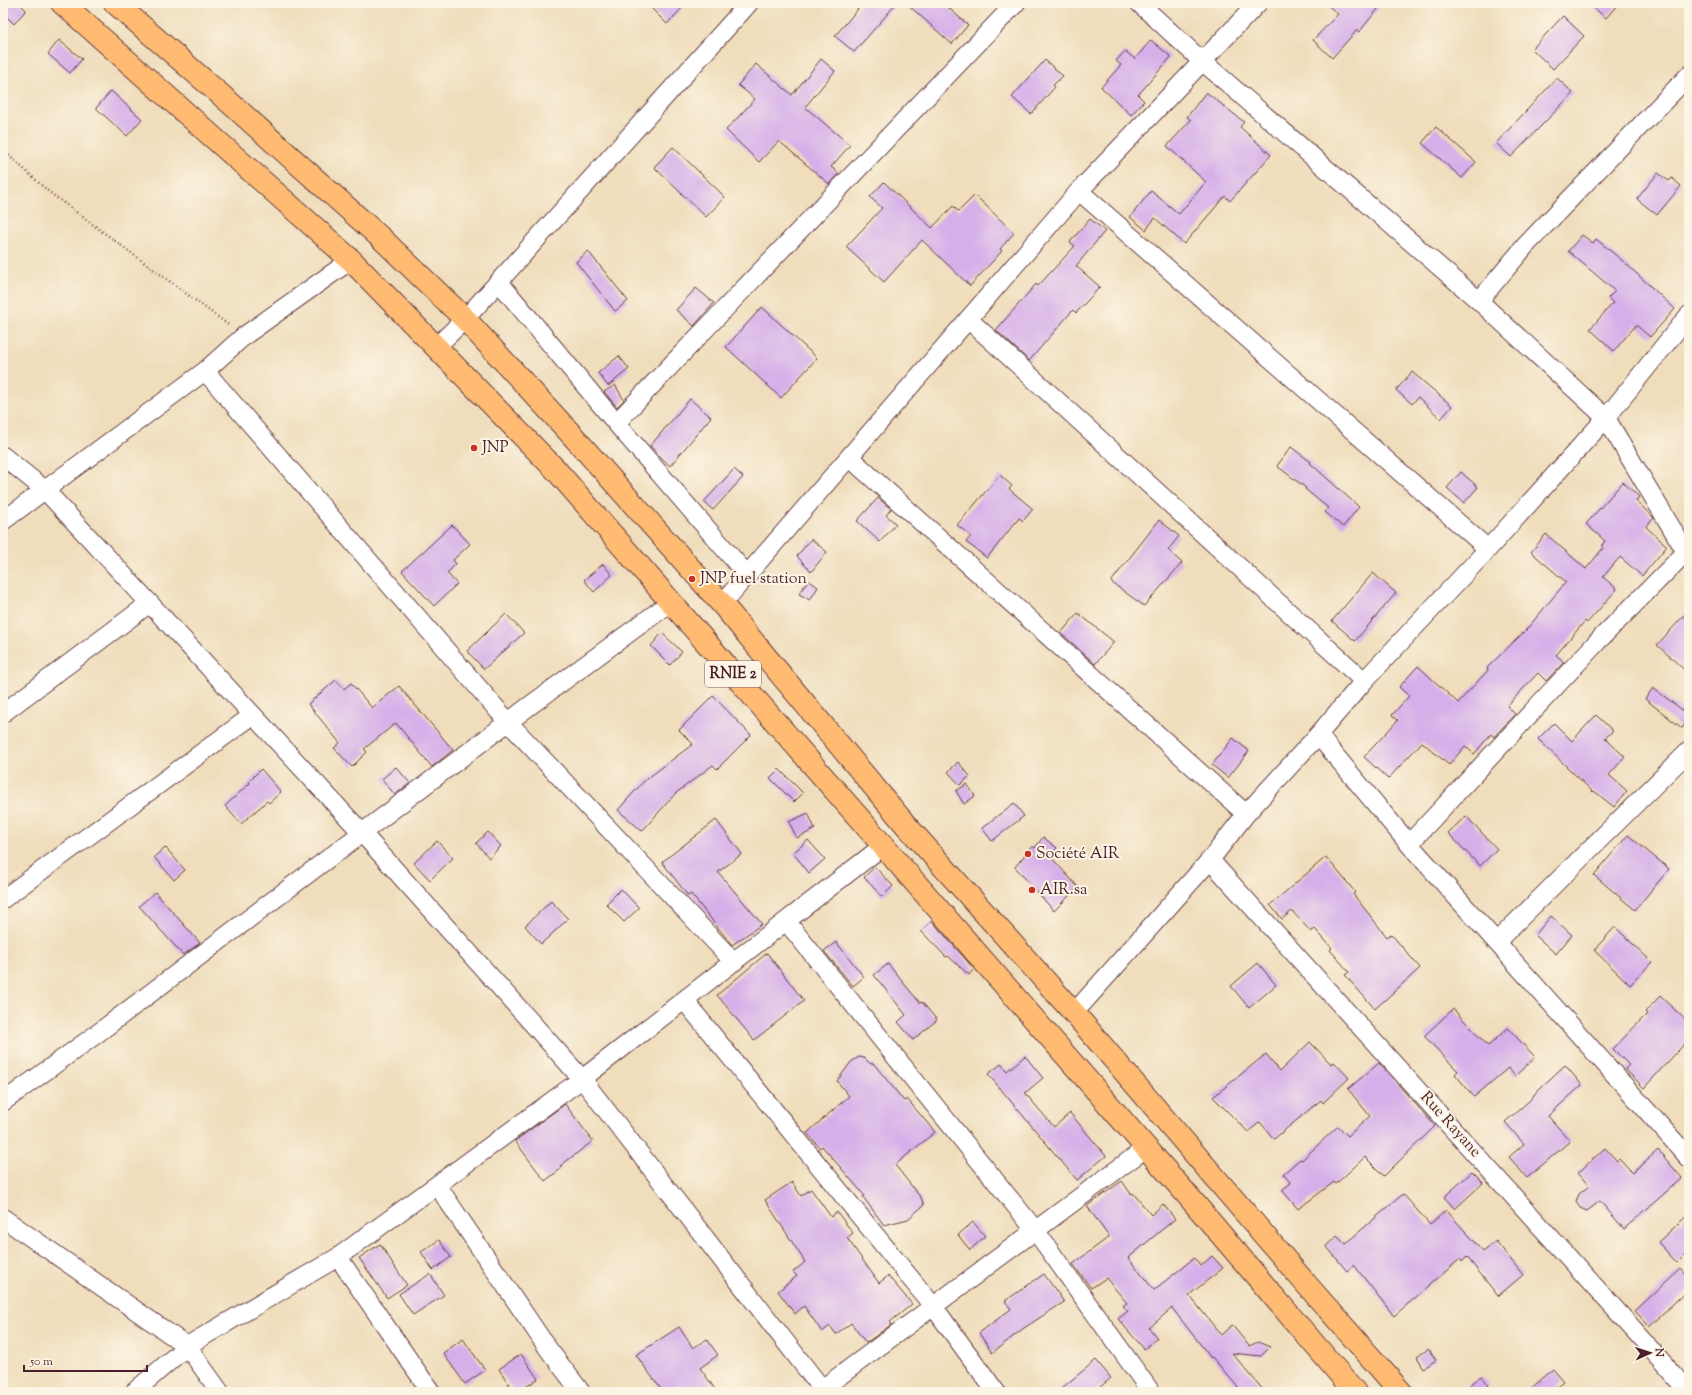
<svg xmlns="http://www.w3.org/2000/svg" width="1692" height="1395" font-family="'Sorts Mill Goudy',serif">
  <rect width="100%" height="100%" fill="#fcf5e5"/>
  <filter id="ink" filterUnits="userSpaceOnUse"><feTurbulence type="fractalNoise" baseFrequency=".025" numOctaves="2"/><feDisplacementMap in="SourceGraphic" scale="8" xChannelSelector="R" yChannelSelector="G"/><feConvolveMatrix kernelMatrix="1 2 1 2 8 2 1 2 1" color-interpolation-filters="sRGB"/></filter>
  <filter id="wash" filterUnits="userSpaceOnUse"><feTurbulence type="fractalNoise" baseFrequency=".012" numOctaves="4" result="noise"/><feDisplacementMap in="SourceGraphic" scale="16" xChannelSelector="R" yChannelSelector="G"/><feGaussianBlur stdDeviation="0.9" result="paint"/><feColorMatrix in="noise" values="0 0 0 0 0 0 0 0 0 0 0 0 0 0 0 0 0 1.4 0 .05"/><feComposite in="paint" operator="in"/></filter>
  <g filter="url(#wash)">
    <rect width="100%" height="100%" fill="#efddbb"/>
    <g id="blocks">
      <path fill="#d5afe9" d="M9,3H19L26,10L14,24L3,13V10Z
        M646,3H687L667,24Z
        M863,3H897L854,52L835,36Z
        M906,3H943L968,25L952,44Z
        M1325,3H1383L1359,32L1357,30L1332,58L1313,40L1338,14Z
        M1588,3H1619L1606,18Z
        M1563,16L1584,36L1553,69L1532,49Z
        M59,40L82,59L70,73L48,54Z
        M1151,40L1171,57L1138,95L1144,101L1131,115L1101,87L1121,65L1116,61L1125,51L1135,59Z
        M821,59L835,71L805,107L850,145L831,167L839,173L829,184L779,141L759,162L726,130L755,99L738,85L756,64L792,95Z
        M1045,60L1063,76L1053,85L1055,87L1031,114L1012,97Z
        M1557,78L1573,93L1511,157L1496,143Z
        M111,91L142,119L127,136L96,108Z
        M1206,92L1244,122L1240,127L1271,155L1230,201L1225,196L1184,244L1155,218L1146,230L1130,217L1151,191L1179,214L1206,182L1167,146L1191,120L1187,117Z
        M1436,127L1476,162L1462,178L1422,143Z
        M673,147L725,197L706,217L654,167Z
        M1658,173L1669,181L1672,178L1681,186L1657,215L1637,199Z
        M884,182L932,228L953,206L958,211L961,209L975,195L1014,233L1000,249L1002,251L970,286L922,240L884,282L846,247L882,208L870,197Z
        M1090,219L1105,231L1076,266L1100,287L1076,313L1073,310L1029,361L996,330L1036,284L1038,286L1075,246L1070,242Z
        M1582,235L1593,243L1596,239L1624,262L1675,309L1650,337L1636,325L1614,351L1590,329L1613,303L1608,298L1615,291L1568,251Z
        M588,251L628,301L615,311L576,262Z
        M696,288L714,303L694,326L676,310Z
        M762,307L817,358L781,398L726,347Z
        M619,356L629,369L608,386L598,373Z
        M1412,372L1452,406L1441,419L1418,397L1412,404L1396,390Z
        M615,385L624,400L617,407L604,392Z
        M690,399L711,417L670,466L650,446Z
        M1291,447L1311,462L1310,463L1359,507L1343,527L1325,512L1328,508L1305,489L1306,488L1277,466Z
        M734,469L743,477L713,510L704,502Z
        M1461,472L1478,487L1464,503L1447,488Z
        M1000,475L1012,486L1009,489L1033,509L1023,521L1019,518L987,558L966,542L971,536L957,525Z
        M1623,482L1639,497L1636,501L1654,518L1646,527L1667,546L1642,576L1620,557L1603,577L1617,589L1587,623L1585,621L1556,655L1564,662L1546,681L1538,673L1507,706L1515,714L1494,737L1491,734L1474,754L1465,746L1449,765L1422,742L1388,779L1364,757L1398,720L1392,715L1409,696L1399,687L1418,666L1458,703L1488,670L1487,668L1526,630L1566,582L1531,552L1546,534L1586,569L1604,547L1602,545L1605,541L1586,524Z
        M878,498L891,509L886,515L896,524L880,542L857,521Z
        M1159,520L1179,536L1168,550L1182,563L1144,606L1111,582Z
        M452,525L470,544L453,560L456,564L447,573L457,584L434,606L402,571Z
        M811,539L827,552L811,572L797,556Z
        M603,564L612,575L594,592L584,580Z
        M1373,573L1396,593L1355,641L1332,621Z
        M808,580L818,587L810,600L799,594Z
        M1689,610V674L1657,645Z
        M1078,613L1114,642L1095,664L1061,633Z
        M506,614L524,633L484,669L467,651Z
        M662,633L682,652L670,665L651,646Z
        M336,680L344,689L351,683L372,708L399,686L453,750L432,767L396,723L364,749L367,752L352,767L334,748L340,743L308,704Z
        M1653,688L1689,715V719L1682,728L1645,699Z
        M713,696L751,735L717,769L713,765L676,793L642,831L618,810L644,781L693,744L679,730Z
        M1596,715L1613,731L1605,738L1625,757L1609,775L1627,791L1614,807L1594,791L1593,792L1538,739L1554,723L1572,741Z
        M1233,738L1249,751L1228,778L1212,765Z
        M958,762L970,776L960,785L948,772Z
        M396,767L410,783L395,795L382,779Z
        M261,769L281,792L269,803L267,801L241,824L225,806L250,783L249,781Z
        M779,769L803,793L794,802L770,778Z
        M967,784L975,796L964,804L956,791Z
        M1014,803L1024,816L992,841L982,828Z
        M808,813L815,829L797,838L789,822Z
        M1466,816L1497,849L1480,866L1448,833Z
        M716,820L742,854L718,872L762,924L732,945L691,894L688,896L662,862Z
        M488,832L501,846L489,858L476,843Z
        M1628,835L1669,869L1635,910L1594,875Z
        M1043,837L1057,848L1050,856L1078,887L1054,911L1015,867L1032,846L1035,848Z
        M808,840L825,859L809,873L793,853Z
        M437,841L453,858L430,880L414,863Z
        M165,847L185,870L174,880L154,857Z
        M1326,857L1355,892L1353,894L1387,937L1391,934L1420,968L1375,1009L1345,975L1349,972L1330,950L1332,948L1315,929L1311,932L1292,911L1282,919L1270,905Z
        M875,867L893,886L882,897L864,877Z
        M621,889L639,908L624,922L606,904Z
        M155,892L200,943L183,955L139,906Z
        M551,901L568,919L541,944L525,926Z
        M1551,916L1572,935L1556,954L1535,935Z
        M932,921L974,969L969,975L948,956L946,957L921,931Z
        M1615,927L1652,962L1630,985L1594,950Z
        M836,942L864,977L853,986L824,951Z
        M767,953L804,1001L754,1040L717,995Z
        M1258,963L1276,985L1249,1008L1231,986Z
        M888,964L920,1003L922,1002L937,1020L913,1040L898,1022L906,1015L874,975Z
        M1660,996L1689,1023V1039L1644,1088L1625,1069L1629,1065L1613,1049L1647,1014L1645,1012Z
        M1453,1009L1488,1046L1508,1028L1535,1057L1515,1076L1508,1068L1474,1097L1455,1074L1458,1071L1424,1036Z
        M1310,1042L1331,1064L1334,1062L1349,1078L1323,1103L1321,1100L1274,1139L1260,1122L1248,1132L1213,1097L1266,1054L1280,1071Z
        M1025,1056L1043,1078L1025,1093L1054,1127L1070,1113L1106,1156L1077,1180L988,1074L1001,1064L1007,1071Z
        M859,1057L864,1058L871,1064L873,1063L904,1101L907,1099L935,1132L895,1165L921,1198L924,1205L908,1219L884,1225L863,1197L865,1196L822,1146L820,1148L807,1133L849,1096L837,1081L851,1062Z
        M1379,1063L1435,1126L1384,1176L1365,1157L1336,1184L1334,1182L1298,1209L1282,1190L1291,1183L1283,1174L1300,1159L1302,1160L1338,1126L1348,1136L1370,1116L1348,1089Z
        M1565,1065L1582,1085L1548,1116L1570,1141L1527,1178L1509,1157L1524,1144L1505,1122L1529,1101L1538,1090Z
        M565,1104L593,1141L560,1166L562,1168L545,1181L515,1141Z
        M1605,1148L1617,1161L1619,1159L1632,1173L1658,1150L1682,1178L1624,1229L1600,1201L1587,1211L1580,1208L1576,1202L1579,1194L1589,1186L1578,1173Z
        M1472,1172L1483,1183L1455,1209L1444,1197Z
        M1122,1181L1131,1194L1133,1193L1151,1215L1163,1204L1175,1219L1128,1258L1154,1290L1194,1258L1201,1266L1212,1256L1223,1268L1189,1295L1221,1335L1232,1325L1249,1346L1258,1342L1270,1347L1261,1356L1232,1353L1265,1392H1242L1212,1357L1211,1358L1172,1308L1149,1328L1157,1338L1144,1349L1118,1319L1128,1311L1123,1306L1127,1303L1106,1278L1091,1288L1073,1264L1109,1237L1087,1206Z
        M792,1182L801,1196L811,1189L831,1217L837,1212L853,1233L847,1238L879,1283L888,1276L912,1304L890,1322L892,1324L866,1343L851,1323L836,1334L830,1326L822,1332L804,1306L795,1314L778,1291L797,1276L793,1272L805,1262L765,1200Z
        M1403,1194L1430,1225L1446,1210L1483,1251L1496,1241L1523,1275L1498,1296L1467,1257L1462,1262L1460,1259L1394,1316L1354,1265L1347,1271L1326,1246L1337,1236L1345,1244Z
        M1689,1214V1251L1677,1263L1658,1242Z
        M973,1222L985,1236L970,1250L958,1235Z
        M439,1240L451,1257L433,1270L421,1252Z
        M380,1244L407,1285L387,1298L359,1258Z
        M1680,1269L1689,1279V1289L1649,1326L1635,1311Z
        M430,1274L444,1295L413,1315L399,1294Z
        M1044,1274L1064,1302L1024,1328L992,1353L979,1333L1011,1309L1005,1301Z
        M679,1327L693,1348L707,1339L718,1355L700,1368L717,1392H663L636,1355Z
        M463,1339L485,1370L465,1384L443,1353Z
        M1428,1349L1436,1360L1424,1368L1417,1357Z
        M521,1354L538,1379L518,1392H514L499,1369Z
        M1096,1360L1111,1378L1094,1392H1057Z
        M1553,1369L1563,1381L1550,1392H1527Z
        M1481,1376L1489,1385L1481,1392H1462Z"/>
    </g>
  </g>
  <g filter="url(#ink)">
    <use href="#blocks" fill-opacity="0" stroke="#633c41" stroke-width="1"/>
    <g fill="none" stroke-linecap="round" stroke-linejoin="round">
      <g stroke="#633c41" stroke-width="20">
        <path id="minor" d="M1139,3L1202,61L1479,301L1606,418L1689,557
          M1079,191L1488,549
          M499,282L616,423L747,575
          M1479,301L1526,245L1689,75
          M968,319L1364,681
          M436,347L465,319L749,3
          M205,371L508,722L734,962
          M616,423L1016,3
          M3,456L45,490L362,833L582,1079L822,1389
          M849,457L1246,814
          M3,521L205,371L244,336L351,260
          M722,604L1079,191L1258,3
          M3,713L150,603
          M1318,735L1409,844L1689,1158
          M1409,844L1597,642L1686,552
          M1210,860L1689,1391
          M3,899L253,715
          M786,921L1035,1230L1151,1392
          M1497,941L1689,751
          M684,1000L933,1306L996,1392
          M1074,1013L1210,860L1246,814L1318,735L1364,681L1488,549L1606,418L1689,315
          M3,1102L98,1033L528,707L671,602
          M437,1185L549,1350L581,1392
          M3,1218L187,1346L220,1392
          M338,1257L431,1392
          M134,1392L187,1346L338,1257L582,1079L883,846
          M818,1392L1146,1148"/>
      </g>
      <g stroke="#633c41" stroke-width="24">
        <path id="major" d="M62,3L351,260L556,470L1189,1197L1355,1392
          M115,3L229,102L381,238L465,319L572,435L722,604L905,824L1074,1013L1307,1285L1401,1392"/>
      </g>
      <path stroke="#633c41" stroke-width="2.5" stroke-dasharray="1 3" stroke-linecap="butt" d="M3,150L49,192L230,326"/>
      <use href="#minor" stroke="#fff" stroke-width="18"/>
      <use href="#major" stroke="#febb71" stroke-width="22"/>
    </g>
  </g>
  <g fill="#c8321e" stroke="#fcf5e5" stroke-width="1.5">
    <circle cx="474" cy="448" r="4"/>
    <circle cx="692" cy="579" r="4"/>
    <circle cx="1028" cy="854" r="4"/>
    <circle cx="1032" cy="890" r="4"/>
  </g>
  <g text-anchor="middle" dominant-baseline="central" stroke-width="4" stroke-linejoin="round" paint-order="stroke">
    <rect fill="#fcf5e5" stroke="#7f5f63" stroke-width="1" x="705" y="661" width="56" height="26" rx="3"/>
    <g font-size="15" font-weight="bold" fill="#4a1f2b">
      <text x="733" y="674">RNIE 2</text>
    </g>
    <g font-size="16" fill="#4a1f2b" stroke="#fcf5e5" text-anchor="start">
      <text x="482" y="448">JNP</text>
      <text x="700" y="579">JNP fuel station</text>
      <text x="1036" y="854">Société AIR</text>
      <text x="1040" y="890">AIR.sa</text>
    </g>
    <g font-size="16" fill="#4a1f2b" stroke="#fcf5e5">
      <text transform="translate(1450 1125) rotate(48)">Rue Rayane</text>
    </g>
  </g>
  <rect width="1692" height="1395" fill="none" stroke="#fcf5e5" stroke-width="16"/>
  <g transform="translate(1650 1353) rotate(87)" stroke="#fcf5e5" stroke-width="3" paint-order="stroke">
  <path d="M0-3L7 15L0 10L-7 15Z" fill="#4a1f2b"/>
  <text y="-6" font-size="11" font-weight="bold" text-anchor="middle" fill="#4a1f2b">N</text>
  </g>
  <path d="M24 1365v6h123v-6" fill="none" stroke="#4a1f2b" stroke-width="2"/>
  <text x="30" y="1365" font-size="12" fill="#4a1f2b" stroke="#fcf5e5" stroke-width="3" paint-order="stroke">50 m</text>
</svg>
